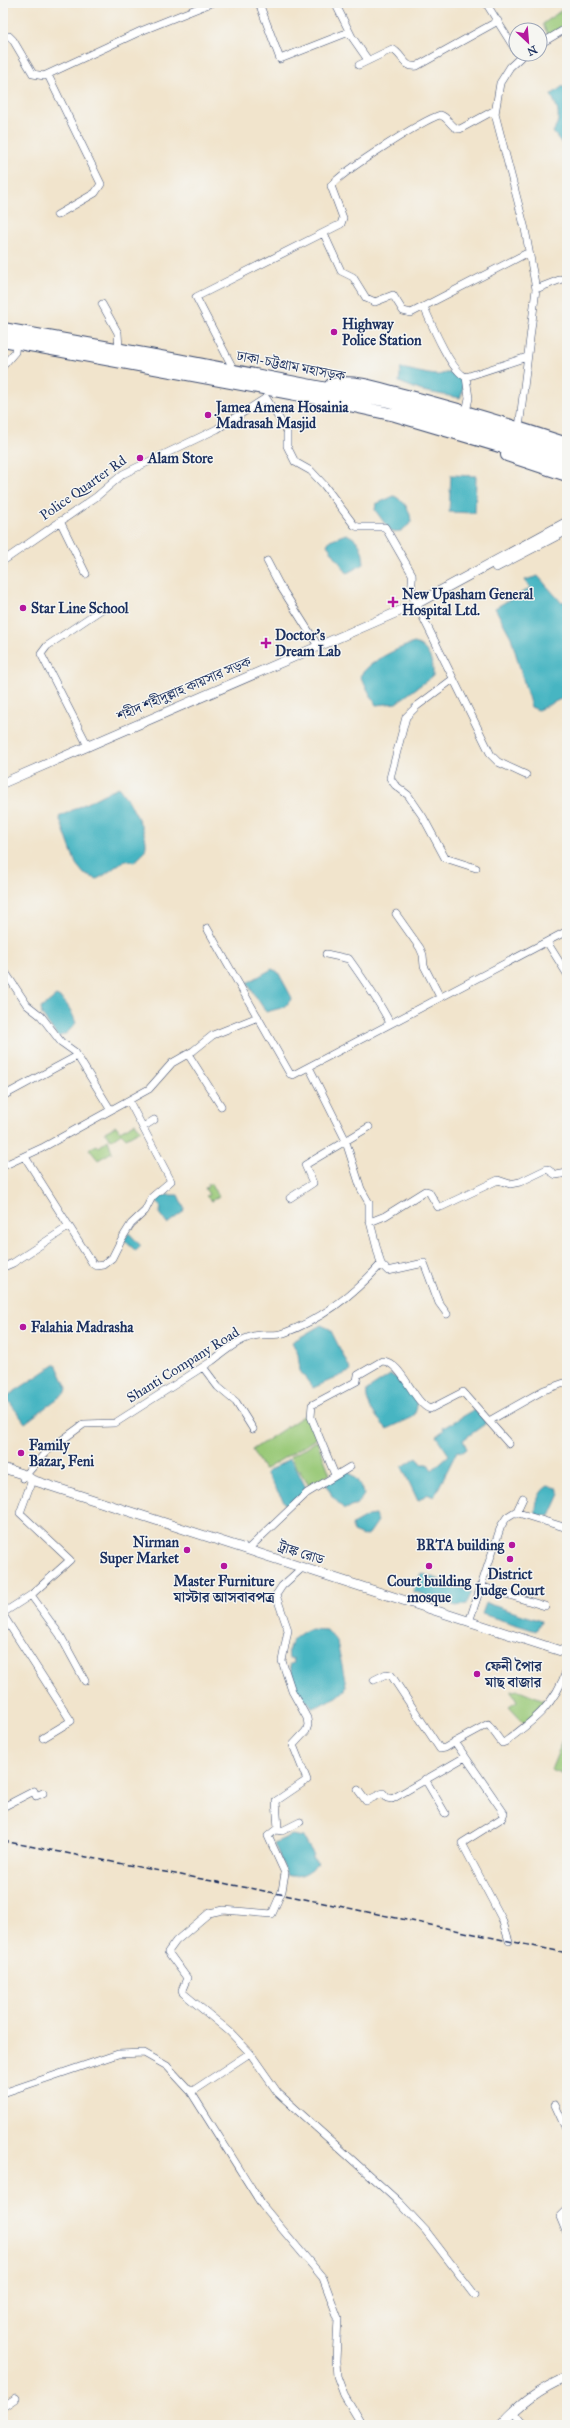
<svg xmlns="http://www.w3.org/2000/svg" width="570" height="2428" font-family="'IM FELL Great Primer','Noto Serif Bengali',serif">
  <rect width="100%" height="100%" fill="#f6f6f2"/>
  <filter id="ink" filterUnits="userSpaceOnUse"><feTurbulence type="fractalNoise" baseFrequency=".025" numOctaves="2"/><feDisplacementMap in="SourceGraphic" scale="8" xChannelSelector="R" yChannelSelector="G"/><feConvolveMatrix kernelMatrix="1 2 1 2 8 2 1 2 1" color-interpolation-filters="sRGB"/></filter>
  <filter id="wash" filterUnits="userSpaceOnUse"><feTurbulence type="fractalNoise" baseFrequency=".012" numOctaves="4" result="noise"/><feDisplacementMap in="SourceGraphic" scale="16" xChannelSelector="R" yChannelSelector="G"/><feGaussianBlur stdDeviation="0.9" result="paint"/><feColorMatrix in="noise" values="0 0 0 0 0 0 0 0 0 0 0 0 0 0 0 0 0 1.4 0 .05"/><feComposite in="paint" operator="in"/></filter>
  <g filter="url(#wash)">
    <rect width="100%" height="100%" fill="#f1e4cc"/>
    <path fill="#9ac978" stroke="#5a7c6b" d="M567,6V24L548,35L543,24Z
      M135,1123L141,1130L126,1138L121,1133L111,1140L105,1132L116,1126L120,1131Z
      M108,1140L112,1152L98,1160L89,1149L97,1145L99,1147Z
      M207,1184H213L212,1187L219,1196L211,1201L206,1196L209,1195L205,1188L208,1187Z
      M308,1413L317,1438L264,1470L252,1450Z
      M317,1441L330,1474L310,1487L290,1457Z
      M519,1690L544,1700L535,1714L524,1723L509,1707L517,1702L511,1691Z
      M563,1740L567,1742V1776L551,1770Z"/>
    <path fill="#47b5c2" stroke="#317290" d="M563,86L567,93V150L553,132C562,118 558,108 551,95Z
      M401,368C412,370 424,374 436,375C440,376 444,372 448,373C463,374 466,386 460,398L422,391L399,382Z
      M451,475L476,476L475,513L449,512Z
      M394,496C405,501 411,511 411,523L401,531L391,532L375,510L376,504Z
      M346,534C360,539 363,550 364,564L347,573L327,545L330,540Z
      M538,576L561,602L567,601V617L565,618L567,622V696L538,710L531,707L511,637L495,608L530,588L525,580Z
      M414,643C428,646 434,663 433,676L396,703L376,705L360,676C371,660 396,649 414,643Z
      M118,787C127,797 145,828 146,842C147,852 140,857 134,862L125,860C115,866 108,874 97,879L84,874L76,864L59,817Z
      M272,969L278,972L292,998L285,1007L266,1012L247,983Z
      M56,996C67,1000 72,1013 76,1023L67,1033L58,1037L42,1015L41,1008Z
      M160,1195H178L184,1208L183,1212L167,1224L159,1213L161,1208L156,1200Z
      M129,1233L141,1246L136,1251L124,1240Z
      M321,1325L330,1329L351,1371L313,1388L300,1371L298,1354L292,1342Z
      M56,1364L67,1388L66,1392L25,1423L8,1400L9,1395Z
      M390,1375C401,1378 417,1392 417,1405C417,1409 415,1413 413,1417L387,1429C378,1419 364,1404 367,1390Z
      M474,1410L485,1420V1424L463,1440L467,1449L463,1452L457,1451L434,1497L427,1494L418,1501L402,1467L417,1457L422,1464H428L432,1470L449,1455L436,1436L444,1430L443,1428Z
      M289,1459L295,1466L307,1490L287,1506L266,1473Z
      M348,1471L357,1480L364,1494C360,1503 354,1507 344,1509L332,1496L326,1483Z
      M548,1486L557,1488L560,1494L550,1516H536C535,1505 538,1491 548,1486Z
      M375,1515L378,1521L369,1534L363,1536L353,1532L352,1525L368,1516Z
      M421,1573L472,1592L466,1605L456,1606L413,1591Z
      M486,1603L541,1621L536,1631L482,1614Z
      M309,1629L327,1630L337,1642L346,1685L345,1690L337,1697L313,1708C310,1702 307,1702 302,1697C294,1689 292,1675 290,1664L294,1663L293,1658L289,1659C286,1642 296,1636 309,1629Z
      M292,1835L303,1837L314,1855L311,1857L318,1863C311,1872 298,1879 287,1875L274,1843Z"/>
  </g>
  <g filter="url(#ink)">
    <g fill="none" stroke-linecap="round" stroke-linejoin="round">
      <g stroke="#3b4a6e" stroke-width="8">
        <path id="street" d="M259,3L280,59L349,32
          M486,3L516,51
          M337,7L352,37L368,60
          M3,36H9L13,40L33,74L44,76L141,31L211,3
          M540,44L567,28
          M359,65L392,49C402,53 404,69 417,66L498,21
          M48,75L101,184L95,193L57,215
          M324,234L341,271L353,277L366,298L375,302L393,295L403,311L411,313L529,252
          M536,289L567,277
          M102,304L118,333L119,349
          M424,307C431,323 451,372 466,377
          M3,366L15,352L16,343
          M234,370L196,297L341,224L343,218L331,186C341,172 423,120 440,115C449,117 451,129 460,129L495,110
          M466,412L469,398L466,377L527,357
          M519,428L536,289L525,229L495,114L500,83L510,67L524,54
          M60,521L86,574
          M3,561L96,497L123,474L217,429L266,398L287,431V446L295,462L311,471L324,485L354,525L358,527H385L412,574C413,582 410,588 413,597L491,755L498,762L526,775
          M267,561L279,584L318,646
          M453,679L417,706L406,717L390,778L395,785L408,795L423,817L445,858L476,868
          M88,746L41,654L47,646L102,609
          M396,914L420,948L423,955L424,966L440,997
          M207,928L290,1074L293,1075L567,931
          M547,942L567,974
          M326,954L349,959C364,980 378,1000 390,1023
          M3,969L27,1005L41,1016L61,1042L75,1052L110,1109
          M188,1054L221,1106
          M309,1067L345,1139L361,1189L369,1203V1218L381,1264L388,1271L424,1263L439,1303L447,1314
          M3,1096L77,1056
          M143,1127L154,1120
          M25,1157L93,1264L96,1266L103,1265L112,1258L121,1240L131,1224L145,1211L152,1197L171,1181L129,1101
          M3,1166L42,1148L149,1089L172,1063L193,1051L213,1035L258,1017
          M290,1198L313,1183L305,1165L369,1127
          M370,1222L385,1216L425,1191L429,1192L438,1207H441L498,1180L510,1184L520,1182L547,1169L556,1175L567,1173
          M3,1264L6,1266L13,1263L68,1227
          M203,1367L218,1387L236,1402L253,1429
          M489,1421L544,1390L567,1382
          M335,1475L311,1417L312,1405L357,1381L358,1375L382,1361C402,1361 413,1403 430,1409L463,1392L509,1444
          M23,1478L47,1451L84,1424L115,1423L212,1361C225,1351 242,1336 260,1335C269,1334 275,1336 284,1333C323,1319 354,1294 381,1264
          M516,1513L523,1498
          M247,1550L307,1493L350,1467
          M302,1568L282,1586L276,1595L288,1630L282,1661L292,1691L307,1718L308,1725L306,1731L293,1745L307,1780L276,1801L278,1828L268,1836L285,1873L282,1891L272,1914L223,1910L209,1913L176,1941L168,1952L187,1978L182,1990L183,1993L230,2032L250,2053L278,2093L399,2202L426,2231L475,2295
          M480,1586L545,1606
          M31,1595L60,1635L85,1681
          M3,1613L31,1595L70,1560L20,1513L32,1480
          M3,1615L71,1721L43,1738
          M469,1622L501,1526L507,1517L515,1512L567,1528
          M374,1680L386,1674L391,1675L440,1749L445,1748L455,1742
          M425,1779L445,1813
          M358,1790L366,1801L383,1793L387,1798L392,1799L465,1757
          M3,1807L34,1791L36,1796L43,1793
          M276,1830L282,1831L300,1822
          M509,1941L502,1919L462,1843L502,1818L504,1813L455,1742L488,1724L502,1743L505,1742C533,1721 555,1705 567,1669
          M191,2092L250,2053
          M3,2093L118,2054L144,2053L167,2066L191,2092L262,2205L323,2278L338,2318L336,2361L337,2376L344,2395L362,2425
          M555,2105L567,2131
          M567,2210L560,2217L567,2234
          M3,2407L16,2398
          M513,2412L524,2425"/>
      </g>
      <g stroke="#3b4a6e" stroke-width="10">
        <path id="secondary" d="M496,567L567,530
          M3,783L416,604L567,522
          M3,1468L25,1475L32,1480L567,1653
          M501,2425C521,2402 540,2389 567,2377"/>
      </g>
      <g stroke="#3b4a6e" stroke-width="14">
        <path id="highway" d="M3,329L177,360L389,401L567,455
          M3,340L317,398L395,415L567,466
          M331,385C354,379 380,389 403,395C458,409 513,426 567,444
          M507,455L567,475"/>
      </g>
      <use href="#street" stroke="#fff" stroke-width="7"/>
      <use href="#secondary" stroke="#fff" stroke-width="9"/>
      <use href="#highway" stroke="#fff" stroke-width="12"/>
      <path stroke="#1b2f5e" stroke-width="1.5" stroke-dasharray="6 3" stroke-linecap="butt" d="M3,1841L280,1894L567,1953"/>
    </g>
  </g>
  <g fill="#b5179e" stroke="#f6f6f2" stroke-width="1.5">
    <circle cx="334" cy="332" r="4"/>
    <circle cx="208" cy="415" r="4"/>
    <circle cx="140" cy="458" r="4"/>
    <path d="M391 596h4v4h4v4h-4v4h-4v-4h-4v-4h4z"/>
    <circle cx="23" cy="608" r="4"/>
    <path d="M264 637h4v4h4v4h-4v4h-4v-4h-4v-4h4z"/>
    <circle cx="23" cy="1327" r="4"/>
    <circle cx="21" cy="1453" r="4"/>
    <circle cx="512" cy="1545" r="4"/>
    <circle cx="187" cy="1550" r="4"/>
    <circle cx="510" cy="1559" r="4"/>
    <circle cx="224" cy="1566" r="4"/>
    <circle cx="429" cy="1566" r="4"/>
    <circle cx="477" cy="1674" r="4"/>
  </g>
  <g text-anchor="middle" dominant-baseline="central" stroke-width="3" stroke-linejoin="round" paint-order="stroke">
    <g font-size="14" font-weight="bold" fill="#1b2f5e" stroke="#f6f6f2" text-anchor="start">
      <text x="342" y="324">Highway<tspan x="342" dy="16">Police Station</tspan></text>
      <text x="216" y="407">Jamea Amena Hosainia<tspan x="216" dy="16">Madrasah Masjid</tspan></text>
      <text x="148" y="458">Alam Store</text>
      <text x="402" y="594">New Upasham General<tspan x="402" dy="16">Hospital Ltd.</tspan></text>
      <text x="31" y="608">Star Line School</text>
      <text x="275" y="635">Doctor's<tspan x="275" dy="16">Dream Lab</tspan></text>
      <text x="31" y="1327">Falahia Madrasha</text>
      <text x="29" y="1445">Family<tspan x="29" dy="16">Bazar, Feni</tspan></text>
      <text x="179" y="1542" text-anchor="end">Nirman<tspan x="179" dy="16">Super Market</tspan></text>
      <text x="504" y="1545" text-anchor="end">BRTA building</text>
      <text x="510" y="1574" text-anchor="middle">District<tspan x="510" dy="16">Judge Court</tspan></text>
      <text x="224" y="1581" text-anchor="middle">Master Furniture<tspan x="224" dy="16">মাস্টার আসবাবপত্র</tspan></text>
      <text x="429" y="1581" text-anchor="middle">Court building<tspan x="429" dy="16">mosque</tspan></text>
      <text x="485" y="1666">ফেনী পৈার<tspan x="485" dy="16">মাছ বাজার</tspan></text>
    </g>
    <g font-size="14" fill="#1b2f5e" stroke="#f6f6f2">
      <text transform="translate(291 366) rotate(11)">ঢাকা-চট্টগ্রাম মহাসড়ক</text>
      <text transform="translate(83 488) rotate(-35)">Police Quarter Rd</text>
      <text transform="translate(184 689) rotate(-23)">শহীদ শহীদুল্লাহ কায়সার সড়ক</text>
      <text transform="translate(183 1365) rotate(-32)">Shanti Company Road</text>
      <text transform="translate(301 1553) rotate(18)">ট্রাঙ্ক রোড</text>
    </g>
  </g>
  <rect width="570" height="2428" fill="none" stroke="#f6f6f2" stroke-width="16"/>
  <g transform="translate(528 42) rotate(154)"><circle r="19" fill="#f6f6f2" stroke="#9ea6b7"/>
  <path d="M0-3L7 15L0 10L-7 15Z" fill="#b5179e"/>
  <text y="-6" font-size="11" font-weight="bold" text-anchor="middle" fill="#1b2f5e">N</text>
  </g>
</svg>
